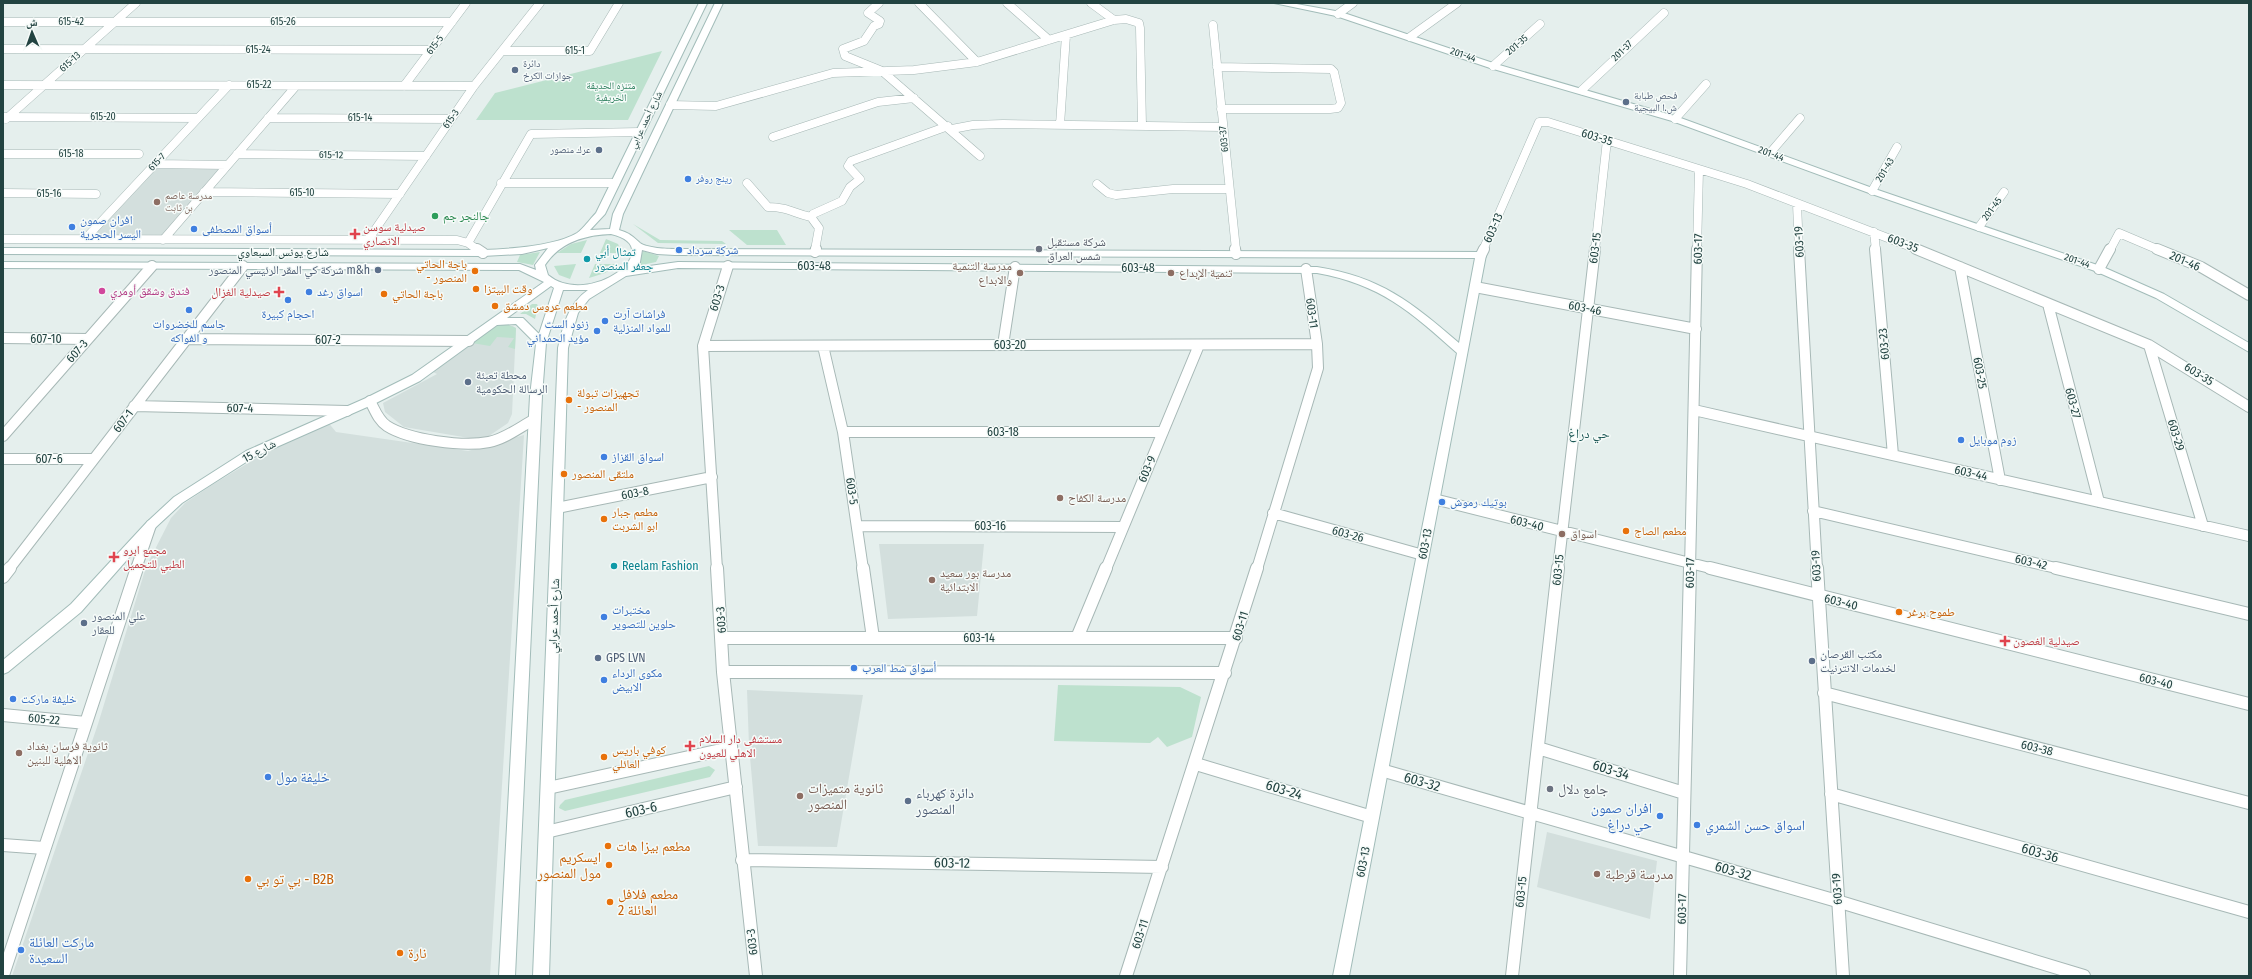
<svg xmlns="http://www.w3.org/2000/svg" width="2252" height="979" font-family="'Fira Sans Condensed','Noto Naskh Arabic',sans-serif">
  <rect width="100%" height="100%" fill="#e5efed"/>
  <path fill="#d3dfdd" d="M155,164L227,165L163,240L85,239Z
    M497,326H513L516,328L512,414L508,423L486,438L475,439L404,427L385,412L383,403L437,374L433,372Z
    M327,421L336,432L468,451L524,435L490,976H12L98,724L146,567L171,518L185,503L212,485L258,457Z
    M879,544H984L977,616L888,619Z
    M747,690L863,695L837,847L758,846L749,746Z
    M1547,832L1657,861L1650,919L1537,887Z"/>
  <path fill="#bde1ce" d="M662,51L628,120H476L495,93Z
    M633,224L660,240L722,241L726,244L658,243Z
    M729,230H777L786,245H747Z
    M606,239L618,244L622,253H600Z
    M587,240L581,253H557L571,244Z
    M643,251L659,256L656,262L637,266Z
    M540,252L533,265L517,262L520,255Z
    M576,264L570,279L559,275L554,266Z
    M595,264H619L605,273L589,278Z
    M532,304H537L538,306L535,319L526,314H520Z
    M506,324L516,328L515,349L508,347L514,338L497,337L490,346L472,343L497,326Z
    M1058,685L1180,687L1201,697L1192,737L1167,747L1158,737L1150,743L1054,741Z
    M709,766L715,770L710,777L565,811L559,808L560,805L565,800Z"/>
  <g fill="none" stroke-linecap="round" stroke-linejoin="round">
    <g stroke="#a7b8b6" stroke-width="9">
      <path id="street-far2" d="M879,3L868,13L880,21L879,24L874,26L864,41L843,49L845,56L882,71L980,156
        M919,3L977,62
        M1007,3L1049,40
        M1091,3L1114,20
        M1338,14L1353,3
        M3,22H452
        M1213,25L1236,250
        M1410,37L1457,3
        M3,49L431,50
        M503,51H590L619,3
        M1493,66L1540,24
        M1217,67L1331,69L1334,72L1341,103L1338,108L1330,109H1221
        M3,85L474,86
        M404,86L466,3
        M1582,90L1664,13
        M670,105L716,106L833,73L914,70L977,62L1114,20L1126,19L1139,23L1140,28L1142,126
        M3,117L198,118
        M268,118L451,119
        M6,119L136,3
        M1675,119L1706,84
        M1060,125L1066,35
        M952,129L973,125L1003,124L1223,127
        M773,137L878,102L914,98
        M1770,153L1800,118
        M3,154H139
        M237,154L426,156
        M155,164L227,165
        M501,183H615
        M747,183L768,207C788,207 793,213 811,217L819,228L815,250
        M1097,184L1108,193L1116,195L1173,189H1229
        M1872,191L1897,147
        M204,192L400,194
        M3,193L96,194
        M1797,204L1799,250
        M811,217L813,214L842,201L850,187L860,179L848,166L851,161L948,126
        M1979,227L2004,192
        M1874,232L1876,250
        M3,239L457,240L468,243L478,250
        M85,239L229,85
        M163,240L296,86
        M368,240L474,86L540,3
        M468,243L531,134L640,132
        M1483,250L1539,122H1548L1747,184L1919,250
        M1595,250L1607,140
        M1697,250L1699,170
        M2110,250L2119,233L2159,250"/>
    </g>
    <g stroke="#a7b8b6" stroke-width="12">
      <path id="street-far1" d="M477,249L483,253
        M1235,249L1236,254
        M1799,249L1817,569
        M1875,249L1893,455
        M1916,249L2149,345L2249,407
        M2157,249L2201,267L2249,295
        M815,252L816,249
        M1481,255L1484,249
        M1960,267L2000,480
        M2099,269L2110,249
        M1475,287L1696,329
        M2048,304L2099,502
        M3,338L88,339
        M188,339L469,341
        M1003,345L1015,267
        M2149,345L2203,526
        M703,346L1317,344
        M823,346L843,432L863,569
        M370,401C375,410 378,420 387,426C409,440 463,447 489,442C505,439 520,427 535,419
        M134,406L347,411
        M1694,410L2249,536
        M843,432H1163
        M3,436L152,266
        M3,459H94
        M1434,499L1714,569
        M557,508L712,477
        M1813,511L2060,569
        M1273,513L1423,555
        M858,526L1122,527
        M9,569L243,266
        M136,569L151,525
        M717,569L703,346L728,266
        M1106,569L1199,345
        M1257,569L1318,368L1317,344L1306,269
        M1558,569L1595,249
        M1690,569L1697,249"/>
    </g>
    <g stroke="#a7b8b6" stroke-width="14">
      <path id="street" d="M717,568L723,672L756,976
        M863,568L873,638
        M1710,568L2249,704
        M1817,568L1843,976
        M2056,568L2249,614
        M3,577L10,568
        M722,638H1236
        M1077,638L1106,568
        M723,672L1225,673
        M1824,693L2249,803
        M3,715L86,723
        M1538,748L1684,793
        M1196,764L1372,817
        M1381,770L1837,901L2084,976
        M548,788L730,748
        M1831,794L2249,912
        M546,832L736,787
        M3,845L44,848
        M742,860L1162,867
        M3,975L137,568
        M1126,976L1257,568
        M1512,976L1558,568
        M1680,976L1690,568"/>
    </g>
    <g stroke="#a2bcb9" stroke-width="2">
      <path id="secondary" d="M699,3H707L605,214L590,230L610,229L613,214L715,3H723L623,214L619,230C630,233 633,237 640,243C647,248 667,249 675,249L1481,252L1486,255L1349,976H1333L1457,353C1411,312 1380,284 1317,273L678,268L626,276L589,299L578,313L568,348L549,976H533L558,348C563,326 568,304 588,290H563L546,343L542,396L515,976H499L530,396L536,344L516,324L497,325L420,381L374,404L254,457L182,503L155,528L81,612L8,672L3,674V660L71,604L147,522L174,497L246,451L366,398L412,375L544,282L519,270L3,268V262L520,264L536,270L535,265L548,248L522,254L483,256L3,254V248L483,250C509,249 555,246 577,233C583,229 590,219 596,213ZM611,234C671,248 589,309 548,275L545,265C560,242 585,235 611,234ZM642,250L657,254L675,255L1475,258L1459,343C1411,302 1381,277 1317,267L678,262L635,268L640,262ZM551,286L554,288L539,334L523,318H507Z
        M1274,3H1291L1341,12L1496,64L1678,117L1875,189L2103,267L2164,294L2249,343V352L2156,298L2095,271L1869,193L1672,121L1490,68L1336,16Z"/>
    </g>
    <use href="#street-far2" stroke="#fff" stroke-width="8"/>
    <use href="#street-far1" stroke="#fff" stroke-width="10"/>
    <use href="#street" stroke="#fff" stroke-width="12"/>
    <use href="#secondary" fill="#fff" fill-rule="evenodd"/>
  </g>
  <g fill="#5c6f8a" stroke="#f6fbf9" stroke-width="1.5">
    <circle cx="515" cy="70" r="4"/>
    <circle cx="1626" cy="102" r="4"/>
    <circle cx="599" cy="150" r="4"/>
    <circle cx="378" cy="270" r="4"/>
    <circle cx="468" cy="382" r="4"/>
    <circle cx="84" cy="623" r="4"/>
    <circle cx="598" cy="658" r="4"/>
    <circle cx="1812" cy="661" r="4"/>
    <circle cx="908" cy="801" r="4"/>
  </g>
  <g fill="#3f7fe0" stroke="#f6fbf9" stroke-width="1.5">
    <circle cx="688" cy="179" r="4"/>
    <circle cx="72" cy="227" r="4"/>
    <circle cx="194" cy="229" r="4"/>
    <circle cx="679" cy="250" r="4"/>
    <circle cx="309" cy="292" r="4"/>
    <circle cx="288" cy="300" r="4"/>
    <circle cx="189" cy="310" r="4"/>
    <circle cx="605" cy="321" r="4"/>
    <circle cx="597" cy="331" r="4"/>
    <circle cx="1961" cy="440" r="4"/>
    <circle cx="604" cy="457" r="4"/>
    <circle cx="1442" cy="502" r="4"/>
    <circle cx="604" cy="617" r="4"/>
    <circle cx="854" cy="668" r="4"/>
    <circle cx="604" cy="680" r="4"/>
    <circle cx="13" cy="699" r="4"/>
    <circle cx="268" cy="777" r="4"/>
    <circle cx="1660" cy="816" r="4"/>
    <circle cx="1697" cy="825" r="4"/>
    <circle cx="21" cy="950" r="4"/>
  </g>
  <g fill="#8d6e63" stroke="#f6fbf9" stroke-width="1.5">
    <circle cx="157" cy="202" r="4"/>
    <circle cx="1020" cy="273" r="4"/>
    <circle cx="1171" cy="273" r="4"/>
    <circle cx="1060" cy="498" r="4"/>
    <circle cx="1562" cy="534" r="4"/>
    <circle cx="932" cy="580" r="4"/>
    <circle cx="19" cy="753" r="4"/>
    <circle cx="800" cy="796" r="4"/>
    <circle cx="1597" cy="874" r="4"/>
  </g>
  <circle fill="#2e9e5b" stroke="#f6fbf9" stroke-width="1.5" cx="435" cy="216" r="4"/>
  <g fill="#e0444e" stroke="#f6fbf9" stroke-width="1.5">
    <path d="M353 228h4v4h4v4h-4v4h-4v-4h-4v-4h4z"/>
    <path d="M277 286h4v4h4v4h-4v4h-4v-4h-4v-4h4z"/>
    <path d="M112 551h4v4h4v4h-4v4h-4v-4h-4v-4h4z"/>
    <path d="M2003 635h4v4h4v4h-4v4h-4v-4h-4v-4h4z"/>
    <path d="M688 740h4v4h4v4h-4v4h-4v-4h-4v-4h4z"/>
  </g>
  <g fill="#6b7280" stroke="#f6fbf9" stroke-width="1.5">
    <circle cx="1039" cy="249" r="4"/>
    <circle cx="1550" cy="789" r="4"/>
  </g>
  <g fill="#0f9aa8" stroke="#f6fbf9" stroke-width="1.5">
    <circle cx="587" cy="259" r="4"/>
    <circle cx="614" cy="566" r="4"/>
  </g>
  <g fill="#e8710a" stroke="#f6fbf9" stroke-width="1.5">
    <circle cx="475" cy="271" r="4"/>
    <circle cx="476" cy="289" r="4"/>
    <circle cx="384" cy="294" r="4"/>
    <circle cx="495" cy="306" r="4"/>
    <circle cx="569" cy="400" r="4"/>
    <circle cx="564" cy="474" r="4"/>
    <circle cx="604" cy="519" r="4"/>
    <circle cx="1626" cy="531" r="4"/>
    <circle cx="1899" cy="612" r="4"/>
    <circle cx="604" cy="757" r="4"/>
    <circle cx="608" cy="846" r="4"/>
    <circle cx="609" cy="865" r="4"/>
    <circle cx="248" cy="879" r="4"/>
    <circle cx="610" cy="902" r="4"/>
    <circle cx="400" cy="953" r="4"/>
  </g>
  <circle fill="#d1479c" stroke="#f6fbf9" stroke-width="1.5" cx="102" cy="291" r="4"/>
  <g text-anchor="middle" dominant-baseline="central" stroke-width="3" stroke-linejoin="round" paint-order="stroke">
    <g font-size="10" fill="#224341" stroke="#f6fbf9">
      <text x="71" y="22">615-42</text>
      <text x="283" y="22">615-26</text>
      <text transform="translate(435 45) rotate(-53)">615-5</text>
      <text transform="translate(1517 45) rotate(-41)">201-35</text>
      <text x="258" y="50">615-24</text>
      <text x="575" y="51">615-1</text>
      <text transform="translate(1622 51) rotate(-44)">201-37</text>
      <text transform="translate(1463 55) rotate(19)">201-44</text>
      <text transform="translate(70 62) rotate(-42)">615-13</text>
      <text x="259" y="85">615-22</text>
      <text x="103" y="117">615-20</text>
      <text x="360" y="118">615-14</text>
      <text transform="translate(451 119) rotate(-55)">615-3</text>
      <text transform="translate(646 120) rotate(-64)">شارع أحمد عرابي</text>
      <text transform="translate(1224 139) rotate(-96)">603-37</text>
      <text x="71" y="154">615-18</text>
      <text transform="translate(1771 154) rotate(20)">201-44</text>
      <text transform="translate(331 155) rotate(1)">615-12</text>
      <text transform="translate(157 162) rotate(-47)">615-7</text>
      <text transform="translate(1885 170) rotate(-59)">201-43</text>
      <text x="302" y="193">615-10</text>
      <text x="49" y="194">615-16</text>
      <text transform="translate(1992 209) rotate(-54)">201-45</text>
      <text transform="translate(2077 261) rotate(19)">201-44</text>
    </g>
    <g font-size="10" fill="#4e5e75" stroke="#f6fbf9" text-anchor="start">
      <text x="523" y="64">دائرة<tspan x="523" dy="12">جوازات الكرخ</tspan></text>
      <text x="1634" y="96">فحص طبابة<tspan x="1634" dy="12">ش.ا البيجية</tspan></text>
      <text x="591" y="150" text-anchor="end">عرك منصور</text>
    </g>
    <g font-size="10" fill="#297d5b" stroke="#f6fbf9">
      <text x="611" y="86">متنزه الحديقة<tspan x="611" dy="12">الخريفية</tspan></text>
    </g>
    <g font-size="10" fill="#366cbe" stroke="#f6fbf9" text-anchor="start">
      <text x="696" y="179">رينج روفر</text>
    </g>
    <g font-size="10" fill="#785e54" stroke="#f6fbf9" text-anchor="start">
      <text x="165" y="196">مدرسة عاصم<tspan x="165" dy="12">بن ثابت</tspan></text>
    </g>
    <g font-size="12" fill="#224341" stroke="#f6fbf9">
      <text transform="translate(1597 137) rotate(17)">603-35</text>
      <text transform="translate(1493 228) rotate(-66)">603-13</text>
      <text transform="translate(1799 242) rotate(-93)">603-19</text>
      <text transform="translate(1903 243) rotate(21)">603-35</text>
      <text transform="translate(1595 248) rotate(-83)">603-15</text>
      <text transform="translate(1698 249) rotate(-89)">603-17</text>
      <text x="283" y="252">شارع يونس السبعاوي</text>
      <text transform="translate(2185 261) rotate(24)">201-46</text>
      <text x="814" y="266">603-48</text>
      <text x="1138" y="268">603-48</text>
      <text transform="translate(717 298) rotate(-73)">603-3</text>
      <text transform="translate(1585 308) rotate(11)">603-46</text>
      <text transform="translate(1312 313) rotate(82)">603-11</text>
      <text x="46" y="339">607-10</text>
      <text x="328" y="340">607-2</text>
      <text transform="translate(1884 344) rotate(-95)">603-23</text>
      <text x="1010" y="345">603-20</text>
      <text transform="translate(77 351) rotate(-49)">607-3</text>
      <text transform="translate(1980 373) rotate(80)">603-25</text>
      <text transform="translate(2199 374) rotate(32)">603-35</text>
      <text transform="translate(2073 403) rotate(75)">603-27</text>
      <text transform="translate(240 408) rotate(1)">607-4</text>
      <text transform="translate(123 421) rotate(-53)">607-1</text>
      <text x="1003" y="432">603-18</text>
      <text transform="translate(2176 435) rotate(73)">603-29</text>
      <text transform="translate(259 451) rotate(-28)">شارع 15</text>
      <text x="49" y="459">607-6</text>
      <text transform="translate(1147 469) rotate(-67)">603-9</text>
      <text transform="translate(1971 473) rotate(13)">603-44</text>
      <text transform="translate(852 491) rotate(81)">603-5</text>
      <text transform="translate(635 493) rotate(-11)">603-8</text>
      <text transform="translate(1527 523) rotate(14)">603-40</text>
      <text x="990" y="526">603-16</text>
      <text transform="translate(1348 534) rotate(15)">603-26</text>
      <text transform="translate(1425 544) rotate(-79)">603-13</text>
      <text transform="translate(2031 562) rotate(13)">603-42</text>
      <text transform="translate(1816 566) rotate(-93)">603-19</text>
      <text transform="translate(1558 570) rotate(-84)">603-15</text>
      <text transform="translate(1690 573) rotate(-89)">603-17</text>
      <text transform="translate(1841 602) rotate(14)">603-40</text>
      <text transform="translate(554 616) rotate(-88)">شارع أحمد عرابي</text>
      <text transform="translate(721 620) rotate(-94)">603-3</text>
      <text transform="translate(1240 626) rotate(-73)">603-11</text>
      <text x="979" y="638">603-14</text>
      <text transform="translate(2156 681) rotate(14)">603-40</text>
      <text transform="translate(44 719) rotate(5)">605-22</text>
      <text transform="translate(2037 748) rotate(14)">603-38</text>
      <text transform="translate(1363 862) rotate(-79)">603-13</text>
      <text transform="translate(1837 889) rotate(-94)">603-19</text>
      <text transform="translate(1521 892) rotate(-84)">603-15</text>
      <text transform="translate(1682 909) rotate(-89)">603-17</text>
      <text transform="translate(1140 934) rotate(-72)">603-11</text>
      <text transform="translate(752 942) rotate(-97)">603-3</text>
    </g>
    <g font-size="12" fill="#27864d" stroke="#f6fbf9" text-anchor="start">
      <text x="443" y="216">جالنجر جم</text>
    </g>
    <g font-size="12" fill="#366cbe" stroke="#f6fbf9" text-anchor="start">
      <text x="80" y="220">افران صمون<tspan x="80" dy="14">اليسر الحجرية</tspan></text>
      <text x="202" y="229">أسواق المصطفى</text>
      <text x="687" y="250">شركة سرداد</text>
      <text x="317" y="292">اسواق رغد</text>
      <text x="288" y="314" text-anchor="middle">احجام كبيرة</text>
      <text x="613" y="314">فراشات آرت<tspan x="613" dy="14">للمواد المنزلية</tspan></text>
      <text x="189" y="324" text-anchor="middle">جاسم للخضروات<tspan x="189" dy="14">و الفواكه</tspan></text>
      <text x="589" y="324" text-anchor="end">زنود الست<tspan x="589" dy="14">مؤيد الحمداني</tspan></text>
      <text x="1969" y="440">زوم موبايل</text>
      <text x="612" y="457">اسواق القزاز</text>
      <text x="1450" y="502">بوتيك رموش</text>
      <text x="612" y="610">مختبرات<tspan x="612" dy="14">حلوين للتصوير</tspan></text>
      <text x="862" y="668">أسواق شط العرب</text>
      <text x="612" y="673">مكوى الرداء<tspan x="612" dy="14">الابيض</tspan></text>
      <text x="21" y="699">خليفة ماركت</text>
    </g>
    <g font-size="12" fill="#be3a42" stroke="#f6fbf9" text-anchor="start">
      <text x="363" y="227">صيدلية سوسن<tspan x="363" dy="14">الانصاري</tspan></text>
      <text x="271" y="292" text-anchor="end">صيدلية الغزال</text>
      <text x="123" y="550">مجمع ابرو<tspan x="123" dy="14">الطبي للتجميل</tspan></text>
      <text x="2013" y="641">صيدلية الغصون</text>
      <text x="699" y="739">مستشفى دار السلام<tspan x="699" dy="14">الاهلي للعيون</tspan></text>
    </g>
    <g font-size="12" fill="#5b616d" stroke="#f6fbf9" text-anchor="start">
      <text x="1047" y="242">شركة مستقبل<tspan x="1047" dy="14">شمس العراق</tspan></text>
    </g>
    <g font-size="12" fill="#0d838f" stroke="#f6fbf9" text-anchor="start">
      <text x="595" y="252">تمثال أبي<tspan x="595" dy="14">جعفر المنصور</tspan></text>
      <text x="622" y="566">Reelam Fashion</text>
    </g>
    <g font-size="12" fill="#c56008" stroke="#f6fbf9" text-anchor="start">
      <text x="467" y="264" text-anchor="end">باجة الحاتي<tspan x="467" dy="14">- المنصور</tspan></text>
      <text x="484" y="289">وقت البيتزا</text>
      <text x="392" y="294">باجة الحاتي</text>
      <text x="503" y="306">مطعم عروس دمشق</text>
      <text x="577" y="393">تجهيزات تبولة<tspan x="577" dy="14">- المنصور</tspan></text>
      <text x="572" y="474">ملتقى المنصور</text>
      <text x="612" y="512">مطعم جبار<tspan x="612" dy="14">ابو الشربت</tspan></text>
      <text x="1634" y="531">مطعم الصاج</text>
      <text x="1907" y="612">طموح برغر</text>
      <text x="612" y="750">كوفي باريس<tspan x="612" dy="14">العائلي</tspan></text>
    </g>
    <g font-size="12" fill="#785e54" stroke="#f6fbf9" text-anchor="start">
      <text x="1012" y="266" text-anchor="end">مدرسة التنمية<tspan x="1012" dy="14">والابداع</tspan></text>
      <text x="1179" y="273">تنمية الإبداع</text>
      <text x="1068" y="498">مدرسة الكفاح</text>
      <text x="1570" y="534">اسواق</text>
      <text x="940" y="573">مدرسة بور سعيد<tspan x="940" dy="14">الابتدائية</tspan></text>
      <text x="27" y="746">ثانوية فرسان بغداد<tspan x="27" dy="14">الاهلية للبنين</tspan></text>
    </g>
    <g font-size="12" fill="#4e5e75" stroke="#f6fbf9" text-anchor="start">
      <text x="370" y="270" text-anchor="end">شركة كي المقر الرئيسي المنصور m&amp;h</text>
      <text x="476" y="375">محطة تعبئة<tspan x="476" dy="14">الرسالة الحكومية</tspan></text>
      <text x="92" y="616">علي المنصور<tspan x="92" dy="14">للعقار</tspan></text>
      <text x="1820" y="654">مكتب القرصان<tspan x="1820" dy="14">لخدمات الانترنيت</tspan></text>
      <text x="606" y="658">GPS LVN</text>
    </g>
    <g font-size="12" fill="#b23c85" stroke="#f6fbf9" text-anchor="start">
      <text x="110" y="291">فندق وشقق أومري</text>
    </g>
    <g font-size="13" fill="#1c5755" stroke="#f6fbf9">
      <text x="1589" y="433">حي دراغ</text>
    </g>
    <g font-size="14" fill="#224341" stroke="#f6fbf9">
      <text transform="translate(1611 770) rotate(17)">603-34</text>
      <text transform="translate(1422 782) rotate(16)">603-32</text>
      <text transform="translate(1284 790) rotate(17)">603-24</text>
      <text transform="translate(641 810) rotate(-13)">603-6</text>
      <text transform="translate(2040 853) rotate(16)">603-36</text>
      <text transform="translate(952 863) rotate(1)">603-12</text>
      <text transform="translate(1733 871) rotate(16)">603-32</text>
    </g>
    <g font-size="14" fill="#366cbe" stroke="#f6fbf9" text-anchor="start">
      <text x="276" y="777">خليفة مول</text>
      <text x="1652" y="808" text-anchor="end">افران صمون<tspan x="1652" dy="16">حي دراغ</tspan></text>
      <text x="1705" y="825">اسواق حسن الشمري</text>
      <text x="29" y="942">ماركت العائلة<tspan x="29" dy="16">السعيدة</tspan></text>
    </g>
    <g font-size="14" fill="#785e54" stroke="#f6fbf9" text-anchor="start">
      <text x="808" y="788">ثانوية متميزات<tspan x="808" dy="16">المنصور</tspan></text>
      <text x="1605" y="874">مدرسة قرطبة</text>
    </g>
    <g font-size="14" fill="#5b616d" stroke="#f6fbf9" text-anchor="start">
      <text x="1558" y="789">جامع دلال</text>
    </g>
    <g font-size="14" fill="#4e5e75" stroke="#f6fbf9" text-anchor="start">
      <text x="916" y="793">دائرة كهرباء<tspan x="916" dy="16">المنصور</tspan></text>
    </g>
    <g font-size="14" fill="#c56008" stroke="#f6fbf9" text-anchor="start">
      <text x="616" y="846">مطعم بيزا هات</text>
      <text x="601" y="857" text-anchor="end">ايسكريم<tspan x="601" dy="16">مول المنصور</tspan></text>
      <text x="256" y="879">بي تو بي - B2B</text>
      <text x="618" y="894">مطعم فلافل<tspan x="618" dy="16">العائلة 2</tspan></text>
      <text x="408" y="953">نارة</text>
    </g>
  </g>
  <rect width="2252" height="979" fill="none" stroke="#224341" stroke-width="8"/>
  <g transform="translate(32 32) rotate(358)" stroke="#f6fbf9" stroke-width="3" paint-order="stroke">
  <path d="M0-3L7 15L0 10L-7 15Z" fill="#224341"/>
  <text y="-6" font-size="11" font-weight="bold" text-anchor="middle" fill="#224341">ش</text>
  </g>
</svg>
